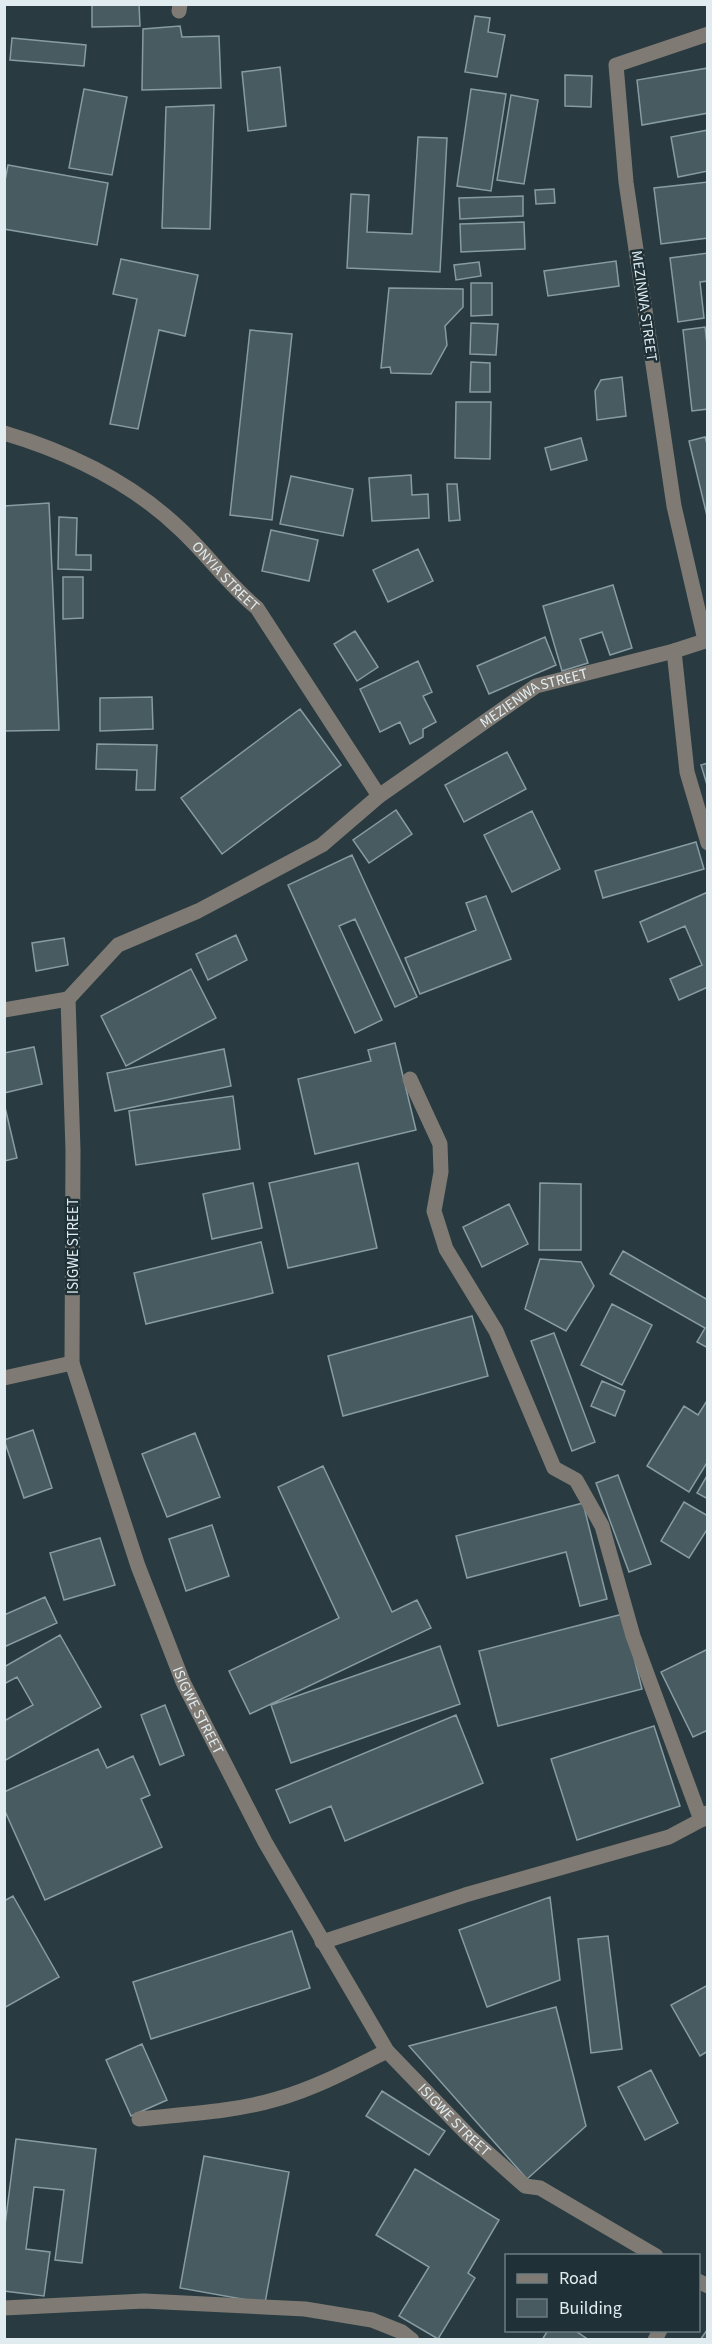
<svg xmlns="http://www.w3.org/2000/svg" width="712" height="2344" font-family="'Source Sans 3',sans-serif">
  <rect width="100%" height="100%" fill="#293b41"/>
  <path fill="#485b61" stroke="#879ca2" stroke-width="1.5" d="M92,4H139L140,26L92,27Z
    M475,16L490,18L488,32L505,35L497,77L465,72Z
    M180,26L182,37L219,36L221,88L142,90L143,29Z
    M12,38L86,45L84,66L10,60Z
    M280,67L286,126L248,131L242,72Z
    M708,68V113L642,125L637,80Z
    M565,75L592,76L591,107L565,106Z
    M84,89L127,97L112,175L69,168Z
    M471,89L506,94L491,191L457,186Z
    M511,95L538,100L524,184L497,180Z
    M214,105L210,229L162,228L166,107Z
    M708,130V171L678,177L671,137Z
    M418,137L447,138L440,272L347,268L351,194L369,195L367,232L412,234Z
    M8,165L108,183L97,245L4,229V186Z
    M708,182V238L661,244L654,188Z
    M554,189L555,203L536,204L535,190Z
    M523,196V216L460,219L459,198Z
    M524,222L525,249L461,252L460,224Z
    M708,253V281L700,282L704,318L678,322L670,258Z
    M121,259L198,275L185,336L159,330L138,429L110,424L137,299L113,294Z
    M616,261L619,286L548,296L544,271Z
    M479,262L481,276L456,280L454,265Z
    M471,283H492V315L471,316Z
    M389,288L463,289V307L445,326L447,345L431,374L391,373L390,367L381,368Z
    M471,323L498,324L496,355L470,354Z
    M705,327L708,353V409L692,411L683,330Z
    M250,330L292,334L272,520L230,515Z
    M471,362L490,363V392H470Z
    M622,377L626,416L597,420L595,391L601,380Z
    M456,402H491L490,459L455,458Z
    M705,437L708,447V520L689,441Z
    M581,438L587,460L551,470L545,448Z
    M411,475L412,495L428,494L429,518L372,521L369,478Z
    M291,476L353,489L343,536L280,524Z
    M447,484H457L460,520L449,521Z
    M49,503L59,730L4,731V506Z
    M59,517L77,518L76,555H91V570L58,569Z
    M271,530L318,540L309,581L262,571Z
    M418,549L433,581L388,602L373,570Z
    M63,577H83V618L63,619Z
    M613,585L632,648L610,655L602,632L580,639L588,663L562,671L543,606Z
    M355,631L378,667L357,681L334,644Z
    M545,637L556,665L489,694L477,666Z
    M418,661L432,692L423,696L436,722L423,729V737L410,744L400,722L380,732L360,689Z
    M152,697L153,729L100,731V698Z
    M300,709L341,765L222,854L181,798Z
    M97,744L157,745L155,790H136L137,770L96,769Z
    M507,752L526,789L464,822L445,785Z
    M708,763V788L701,765Z
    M396,810L412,834L369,863L353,840Z
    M532,811L560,869L512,892L484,835Z
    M696,842L704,869L603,898L595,871Z
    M352,855L417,997L395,1007L355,919L339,926L382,1020L355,1033L288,885Z
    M708,892V987L679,1000L670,979L702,965L685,926L648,942L640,922Z
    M486,896L511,959L420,994L405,958L476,930L466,903Z
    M236,935L247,960L208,980L196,954Z
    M64,938L68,965L36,971L32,943Z
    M191,969L216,1018L126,1066L101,1016Z
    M395,1043L416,1130L315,1154L298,1079L371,1061L368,1050Z
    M34,1047L42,1084L4,1093V1053Z
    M224,1049L231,1086L115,1111L107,1073Z
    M233,1096L240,1149L136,1165L129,1111Z
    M4,1103L17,1158L4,1161Z
    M358,1163L377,1248L288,1268L269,1183Z
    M253,1183L262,1228L212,1239L203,1194Z
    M540,1183L581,1184V1250H539Z
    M509,1204L528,1244L482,1267L463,1227Z
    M261,1242L273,1293L146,1324L134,1273Z
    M623,1251L708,1300V1348L697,1342L705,1328L610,1274Z
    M540,1259L581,1262L594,1286L566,1331L525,1309Z
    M612,1304L652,1325L622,1385L581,1365Z
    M472,1316L488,1376L343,1416L328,1356Z
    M554,1333L595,1442L572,1451L531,1341Z
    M602,1381L625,1391L615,1416L591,1406Z
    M708,1399V1461L689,1492L647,1466L684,1406L698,1415Z
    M33,1430L52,1488L24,1498L4,1440Z
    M195,1433L220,1497L167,1517L142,1454Z
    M323,1466L392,1612L417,1600L431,1628L250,1714L229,1671L339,1618L278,1487Z
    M708,1474V1499L697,1493Z
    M618,1475L651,1564L629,1572L596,1483Z
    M684,1502L708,1516V1528L689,1558L661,1541Z
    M583,1503L607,1599L580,1606L566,1552L467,1578L456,1536Z
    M212,1525L229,1576L186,1591L169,1539Z
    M100,1538L115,1585L64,1600L50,1553Z
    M45,1597L57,1623L4,1647V1615Z
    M623,1614L642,1689L498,1726L479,1651Z
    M60,1635L101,1707L4,1761V1721L33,1705L17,1677L4,1684V1667Z
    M440,1646L460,1704L291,1763L271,1705Z
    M708,1649V1730L693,1737L661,1672Z
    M165,1705L184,1755L160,1765L141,1715Z
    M456,1715L483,1783L345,1841L331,1806L290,1823L276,1790Z
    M654,1726L680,1806L577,1840L551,1759Z
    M98,1749L107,1768L133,1756L150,1795L141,1799L162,1847L45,1900L4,1809V1792Z
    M13,1896L59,1977L4,2008V1901Z
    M550,1897L560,1980L487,2007L459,1930Z
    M292,1931L310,1988L151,2039L133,1982Z
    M608,1936L622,2049L591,2053L578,1939Z
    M708,1985V2051L700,2056L671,2005Z
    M556,2007L586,2126L527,2179L409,2046Z
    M142,2044L167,2100L131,2116L106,2060Z
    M651,2070L678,2123L645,2140L618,2087Z
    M382,2091L445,2131L429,2155L366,2116Z
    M16,2139L96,2149L82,2263L55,2260L64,2190L34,2187L26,2249L50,2252L44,2296L4,2291V2233Z
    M204,2156L289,2172L265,2303L180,2288Z
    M415,2169L499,2220L468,2273L475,2278L438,2339L399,2316L429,2267L376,2235Z
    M548,2330H574L589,2340H542Z
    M707,2330L708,2340H700Z"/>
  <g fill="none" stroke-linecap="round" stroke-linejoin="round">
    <g stroke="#7f7b74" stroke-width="15">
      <path d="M179,11L180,4"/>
      <path id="s1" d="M4,433C68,452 132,483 180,529C207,554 228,584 257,608L379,796"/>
      <path d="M705,640L674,506L626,182L616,65L708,34"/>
      <path d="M674,651L687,772L708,843"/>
      <path id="s2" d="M68,999L73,1150L72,1363L138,1566L183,1682L265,1842L387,2051L469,2136L525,2186L540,2188L656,2256"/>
      <path id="s3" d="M68,999L118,945L198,911L322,845L379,796L536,686L674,651L708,640"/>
      <path d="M4,1010L68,999"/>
      <path d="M410,1079L440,1144L441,1172L434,1211L446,1249L496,1331L554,1468L576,1480L602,1526L633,1636L701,1820"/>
      <path d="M4,1378L72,1363"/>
      <path d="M322,1942L465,1895L669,1837L701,1820L707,1813"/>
      <path d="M139,2119C185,2114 233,2112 277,2099C316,2088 351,2069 387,2051"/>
      <path d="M698,2281L708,2286"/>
      <path d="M4,2308L144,2301L305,2309L372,2320L402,2332L412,2340"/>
      <path d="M655,2340L660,2330"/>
    </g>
  </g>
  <g text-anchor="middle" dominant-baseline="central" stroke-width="5" stroke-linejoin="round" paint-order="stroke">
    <g font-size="15" fill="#e1ecf0" stroke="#1f3136">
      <text transform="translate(644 306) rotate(82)">MEZINWA STREET</text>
      <text stroke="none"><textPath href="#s1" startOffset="268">ONYIA STREET</textPath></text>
      <text stroke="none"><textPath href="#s3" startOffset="561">MEZIENWA STREET</textPath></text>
      <text transform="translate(73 1246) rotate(-90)">ISIGWE STREET</text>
      <text stroke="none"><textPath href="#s2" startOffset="734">ISIGWE STREET</textPath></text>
      <text stroke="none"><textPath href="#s2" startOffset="1220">ISIGWE STREET</textPath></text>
    </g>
  </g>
  <rect width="712" height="2344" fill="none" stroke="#e1ecf0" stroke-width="12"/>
  <rect x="505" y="2254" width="195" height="78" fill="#1f3136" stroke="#6d7c80" stroke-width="1.5"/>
  <rect x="517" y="2274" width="30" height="9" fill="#7f7b74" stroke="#6d7c80" stroke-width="1.5"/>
  <text x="559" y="2284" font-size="18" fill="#e1ecf0">Road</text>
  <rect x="517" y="2299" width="30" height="18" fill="#485b61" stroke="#6d7c80" stroke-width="1.5"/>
  <text x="559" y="2314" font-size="18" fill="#e1ecf0">Building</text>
</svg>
